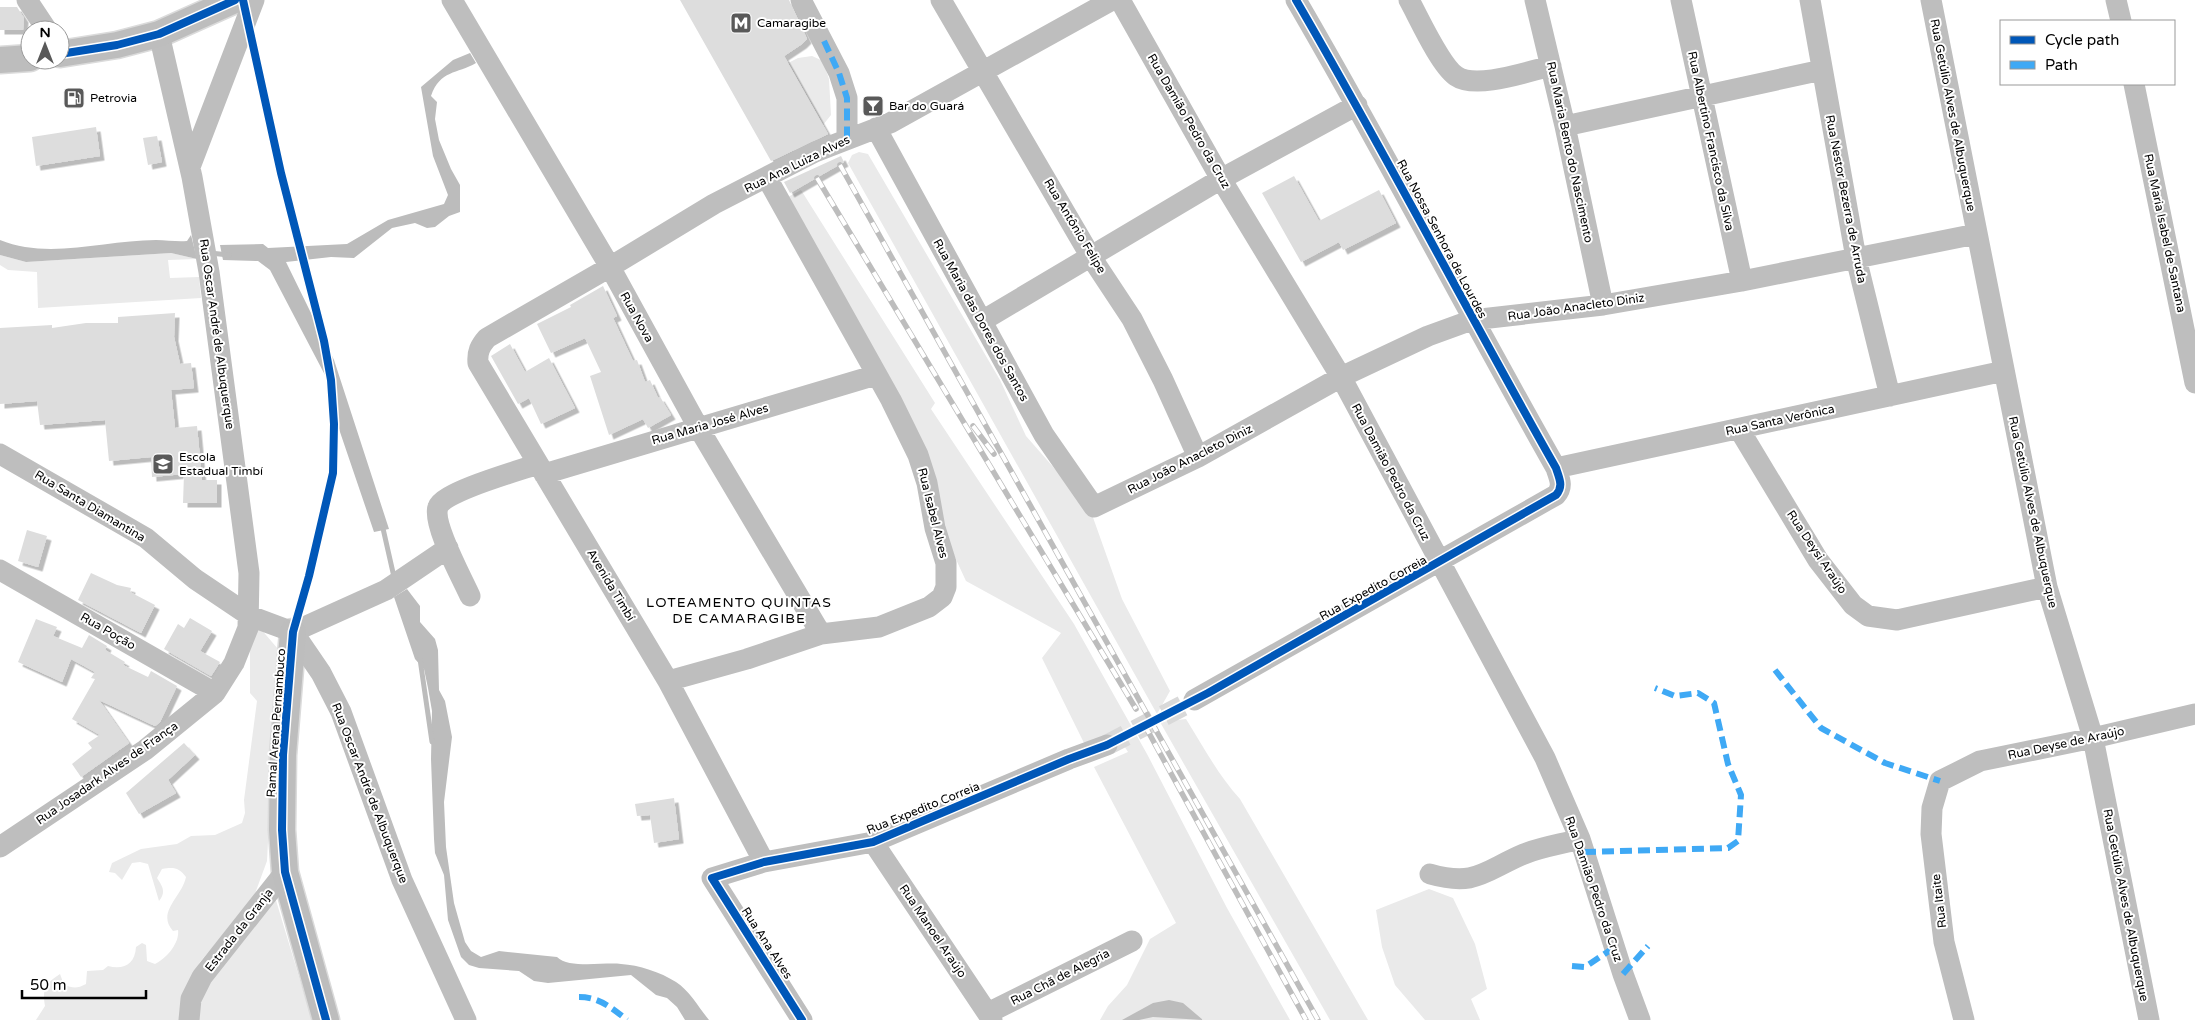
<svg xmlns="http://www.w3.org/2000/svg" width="2195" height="1020" font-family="'Varela Round',sans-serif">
  <defs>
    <filter id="shadow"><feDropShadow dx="4.5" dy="4.5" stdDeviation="0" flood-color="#0004"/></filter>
  </defs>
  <rect width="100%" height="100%" fill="#fff"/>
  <path fill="#eaeaea" d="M812,56L823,61L829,79L831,115L823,125L788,63L798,58Z
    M859,152L868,154L1000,380L1026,436L1090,509L1122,599L1170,691L1157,714L848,163L852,155Z
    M801,190L935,403L931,409L1074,624L1147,754L1227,908L1290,1020H1100L1108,1006L1127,985L1150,939L1176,923L1094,767L1128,752L1116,733L1085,745L1042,658L1061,633L966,581L788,197Z
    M171,253L197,259L168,260L170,278L199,277L201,298L38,308L37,272L8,270L0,265V255L26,262Z
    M254,621L278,649L267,861L253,899L200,962L184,997L180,1020H36L45,1006C42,989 45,984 60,974L64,985C73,988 77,989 86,984L87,971L103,970L108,966C124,970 135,964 136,947L142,943L146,945L147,961L155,964C166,959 180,943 178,930L173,931C156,912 182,897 186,877C179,867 173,867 162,869L157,878C163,887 166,892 159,901L148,864L140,862L132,863L122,880L115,873L109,872L112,863L141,849L177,844L191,836L215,835L242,823L245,813L244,800L257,701L250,693V647Z
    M1186,719C1203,746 1218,775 1240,799L1368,1020H1330L1160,722Z
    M1429,889L1453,898L1475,944L1487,989L1471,999L1480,1020H1425L1395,985L1382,947L1376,910Z
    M275,897L312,1020H197L203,992Z"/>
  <path fill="#bcbcbc" d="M470,53L476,63C457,74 440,70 431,96L437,102L435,119L439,140L451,169L460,185V212L449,216L435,227L427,228L415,223L392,228L354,258L331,257L286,262L334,360L389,529L374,532L340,432L326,377L270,270L258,261L223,260L220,245L263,244L268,248L347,244L388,220L444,204L448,195L433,156L421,87L453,60Z
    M191,235L197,259L171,253L26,262L0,255V240C49,260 105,240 156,240C167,240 177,242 187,241Z
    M407,589L420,606V622L435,639L438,650L439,690L445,701L452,737L444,802L446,847L454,903L465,942L471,951L481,957L499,951L557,957C569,969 604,962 621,964C639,965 660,972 676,982C689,990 699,1008 709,1020H685L677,1007L667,998L656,995L631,975L548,983L534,981L519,971L479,968L469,965L461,957L448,920L444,875L435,853L434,839L431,759L432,711L428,688L424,669L415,659L394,597Z
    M1169,1000L1183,1003L1203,1020L1153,1017L1139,1020H1122L1153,1003Z"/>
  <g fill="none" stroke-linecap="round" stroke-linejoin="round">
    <path stroke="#bcbcbc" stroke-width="5" d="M210,253L229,255
      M382,524L394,577
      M420,659L432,742"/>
  </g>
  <path fill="#ddd" filter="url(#shadow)" d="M680,0H789L807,39L802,44L784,56L828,134L771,161Z
    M0,7H17L24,18L23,30H0Z
    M96,127L100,156L36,166L32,137Z
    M157,136L162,162L148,165L143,138Z
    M841,156L844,162L790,193L784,182Z
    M1294,176L1319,221L1379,190L1396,223L1343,250L1339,242L1301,262L1262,193Z
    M603,286L617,316L613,318L633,361L637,360L645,382L650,380L658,398L660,397L671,415L648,428L643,419L609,435L590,376L601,372L585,338L551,353L537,324L571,307L570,305Z
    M175,313L174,337L180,364L191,363L194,388L171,390L175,428L197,426L202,480H217V503H183L184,474L152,477L151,457L109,461L105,420L40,425L37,401L0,404V328L52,325V328L86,323H118V317Z
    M510,344L525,372L549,358L575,408L541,424L529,398L518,404L491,356Z
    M27,530L47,536L38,567L18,561Z
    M91,573L117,585L131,588L130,592L155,605L141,633L78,600Z
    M190,618L212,631L200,651L220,662L211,676L164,649L178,624L184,628Z
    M36,619L57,627L53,636L82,648L89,635L107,646L105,650L125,662L123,665L148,677L151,671L177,686L160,722L155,726L99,700L129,743L81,777L72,764L92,748L88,743L100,735L72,719L95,679L91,678L95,672L71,659L62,682L18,662Z
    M184,743L195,755L168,780L176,793L139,814L126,793Z
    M674,798L679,839L654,843L650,815L637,816L635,804Z"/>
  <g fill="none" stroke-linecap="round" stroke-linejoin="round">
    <path stroke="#d9d9d9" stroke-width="21" stroke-dasharray="21 11" stroke-linecap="butt" d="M1107,745L1194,700"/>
    <g stroke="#dbdbdb" stroke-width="29">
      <path id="major" d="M60,54L117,45L159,34L235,0
        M0,60L30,58
        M293,632L283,755L282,830L285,872L326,1020"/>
    </g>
    <path stroke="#bebebe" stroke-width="21" d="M27,0L47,30
      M452,0L610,267L698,427L821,634
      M801,0L839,73L847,98V138
      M941,0L1091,257L1132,319L1163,380L1198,457
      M1120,0L1221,179L1341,377L1545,758L1580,839L1623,974L1640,1020
      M1409,0C1419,18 1440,65 1456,76C1476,90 1529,71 1551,66
      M1535,0L1565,126L1603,305
      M1681,0L1742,281
      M1810,0L1856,258L1890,396
      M1931,0L2047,587L2093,738L2149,1020
      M2116,0L2121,21
      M2134,84L2195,383
      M1565,126L1822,70
      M876,128L1044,435L1094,507L1198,457L1341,377L1428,336L1472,320L1603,305L1742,281L1976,234
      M190,167L254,0
      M982,321L1221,179L1357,105
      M1739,429L1818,560L1853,605L1868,616L1897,620L2047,587
      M0,454L146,538L195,579L250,616L293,632L321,673L341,712L402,880L466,1020
      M1556,468L2004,371
      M544,474L876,375
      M0,570L215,693
      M470,596C462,578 432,524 438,507C442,492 521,470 538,464
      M293,632L386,590L448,548
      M668,681L747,659L821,634L879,627L929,607L942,597L946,587V563L935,528L927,483L918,455L891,400L767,178
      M1194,700L1556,495C1564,486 1559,478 1556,468C1468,313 1386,154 1296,0
      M873,842L992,1020
      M0,847L145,750L215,693L234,663L248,628L249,573L209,272L192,177L159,34
      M764,862L668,681L478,363C477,352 480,346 487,338L610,267L714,204L815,152L890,123L1112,0
      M1430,874C1476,887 1484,871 1524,854C1541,847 1562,844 1580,839
      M988,1013L1132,941
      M189,1020L191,999L202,977L285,872
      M802,1020L712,878L764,862L873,842L1069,759L1107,745
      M1964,1020L1944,942L1931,834L1932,808L1940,781L1980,761L2093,738L2195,714"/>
    <use href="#major" stroke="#bdbdbd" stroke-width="26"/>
    <g stroke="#bdbdbd" stroke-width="5.5">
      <path id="rail" d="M840,165L1318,1020
        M817,178L1136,709
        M973,426L994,454
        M1144,724L1306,1020"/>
    </g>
    <use href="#rail" stroke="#fff" stroke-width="4" stroke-dasharray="11" stroke-linecap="butt"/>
    <path stroke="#3fa9f5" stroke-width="6" stroke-dasharray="12 6" stroke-linecap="butt" d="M824,41L839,73L847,98V138
      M1775,670L1821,728L1885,763L1940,781
      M1584,852L1728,848L1738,841L1741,795L1728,764L1714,703L1698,693L1675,696L1655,688
      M1572,966L1585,967L1615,947
      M1623,974L1648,946
      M579,997C599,997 612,1008 627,1020"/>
    <g stroke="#fff" stroke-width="11">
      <path id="cycleway" d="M243,0L281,173L324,341L331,380L334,424L333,473L309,576L293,632L283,755L282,830L285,872L326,1020
        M60,54L117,45L159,34L235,0
        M802,1020L712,878L764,862L873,842L1069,759L1107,745L1208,693L1556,495C1564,486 1559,478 1556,468C1468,313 1386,154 1296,0"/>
    </g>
    <use href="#cycleway" stroke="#0057b8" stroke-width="8"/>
  </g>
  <defs>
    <g id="metro-square" transform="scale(1.125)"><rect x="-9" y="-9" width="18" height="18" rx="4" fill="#595959" stroke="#fff"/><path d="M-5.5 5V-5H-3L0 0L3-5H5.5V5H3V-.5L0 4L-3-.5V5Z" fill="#fff"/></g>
    <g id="fuel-square" transform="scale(1.125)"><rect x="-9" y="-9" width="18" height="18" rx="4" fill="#595959" stroke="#fff"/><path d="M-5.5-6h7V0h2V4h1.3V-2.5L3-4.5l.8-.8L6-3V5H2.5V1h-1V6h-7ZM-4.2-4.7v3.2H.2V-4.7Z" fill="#fff"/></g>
    <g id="bar-square" transform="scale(1.125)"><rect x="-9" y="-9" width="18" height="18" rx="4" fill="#595959" stroke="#fff"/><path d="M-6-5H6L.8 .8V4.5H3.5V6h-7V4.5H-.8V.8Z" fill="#fff"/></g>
    <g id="school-square" transform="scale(1.125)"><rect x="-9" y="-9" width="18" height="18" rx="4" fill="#595959" stroke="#fff"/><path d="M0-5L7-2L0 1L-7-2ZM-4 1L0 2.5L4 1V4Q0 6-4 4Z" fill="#fff"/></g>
  </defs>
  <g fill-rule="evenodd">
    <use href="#metro-square" x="741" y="23"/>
    <use href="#fuel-square" x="74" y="98"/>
    <use href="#bar-square" x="873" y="106"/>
    <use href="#school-square" x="163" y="464"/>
  </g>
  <g text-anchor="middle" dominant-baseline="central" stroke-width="4" stroke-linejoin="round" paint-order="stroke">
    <g font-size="12" fill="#000" stroke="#fff" text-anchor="start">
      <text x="757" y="23">Camaragibe</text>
      <text x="90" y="98">Petrovia</text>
      <text x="889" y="106">Bar do Guará</text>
      <text x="179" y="457">Escola<tspan x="179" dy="14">Estadual Timbí</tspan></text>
    </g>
    <g font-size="12" fill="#000" stroke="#fff">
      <text transform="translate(1953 115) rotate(79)">Rua Getúlio Alves de Albuquerque</text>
      <text transform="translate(1189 121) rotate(60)">Rua Damião Pedro da Cruz</text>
      <text transform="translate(1711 141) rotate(78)">Rua Albertino Francisco da Silva</text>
      <text transform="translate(1570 152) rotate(78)">Rua Maria Bento do Nascimento</text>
      <text transform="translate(797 164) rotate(-26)">Rua Ana Luiza Alves</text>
      <text transform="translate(1846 199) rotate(79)">Rua Nestor Bezerra de Arruda</text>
      <text transform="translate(1075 226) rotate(59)">Rua Antônio Felipe</text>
      <text transform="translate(2165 233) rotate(78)">Rua Maria Isabel de Santana</text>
      <text transform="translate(1442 239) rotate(62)">Rua Nossa Senhora de Lourdes</text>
      <text transform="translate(1576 307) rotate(-8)">Rua João Anacleto Diniz</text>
      <text transform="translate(637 317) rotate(61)">Rua Nova</text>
      <text transform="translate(981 320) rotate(61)">Rua Maria das Dores dos Santos</text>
      <text transform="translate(217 334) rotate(82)">Rua Oscar André de Albuquerque</text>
      <text transform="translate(1780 420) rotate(-12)">Rua Santa Verônica</text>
      <text transform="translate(710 424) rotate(-16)">Rua Maria José Alves</text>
      <text transform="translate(1190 459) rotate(-27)">Rua João Anacleto Diniz</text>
      <text transform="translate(1391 472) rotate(62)">Rua Damião Pedro da Cruz</text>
      <text transform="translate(90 506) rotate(31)">Rua Santa Diamantina</text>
      <text transform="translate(2033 512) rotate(78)">Rua Getúlio Alves de Albuquerque</text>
      <text transform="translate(933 513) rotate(76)">Rua Isabel Alves</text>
      <text transform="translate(1817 552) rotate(56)">Rua Deysi Araújo</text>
      <text transform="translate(611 585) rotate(59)">Avenida Timbí</text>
      <text transform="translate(1373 588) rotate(-29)">Rua Expedito Correia</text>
      <text transform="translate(108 631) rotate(30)">Rua Poção</text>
      <text transform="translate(276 723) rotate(-86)">Ramal Arena Pernambuco</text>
      <text transform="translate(2066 743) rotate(-12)">Rua Deyse de Araújo</text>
      <text transform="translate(107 773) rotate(-35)">Rua Josadark Alves de França</text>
      <text transform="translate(370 793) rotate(69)">Rua Oscar André de Albuquerque</text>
      <text transform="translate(923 808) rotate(-22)">Rua Expedito Correia</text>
      <text transform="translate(1594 889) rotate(71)">Rua Damião Pedro da Cruz</text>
      <text transform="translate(1939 901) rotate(-97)">Rua Itaite</text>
      <text transform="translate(2126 905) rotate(79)">Rua Getúlio Alves de Albuquerque</text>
      <text transform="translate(239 930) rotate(-52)">Estrada da Granja</text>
      <text transform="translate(933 931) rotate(56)">Rua Manoel Araújo</text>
      <text transform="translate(767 943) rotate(57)">Rua Ana Alves</text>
      <text transform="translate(1060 977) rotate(-27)">Rua Chã de Alegria</text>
    </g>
    <g font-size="14" letter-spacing="1" fill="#000" stroke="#fff">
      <text x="739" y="602">LOTEAMENTO QUINTAS<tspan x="739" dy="16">DE CAMARAGIBE</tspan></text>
    </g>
  </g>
  <rect x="2000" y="20" width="175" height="65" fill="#ffffff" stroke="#999999"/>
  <rect x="2010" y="36" width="25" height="8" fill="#0057b8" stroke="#999999"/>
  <text x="2045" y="45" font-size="15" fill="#000000">Cycle path</text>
  <rect x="2010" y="61" width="25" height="8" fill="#3fa9f5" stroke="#999999"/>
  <text x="2045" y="70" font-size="15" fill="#000000">Path</text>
  <g transform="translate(45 45)"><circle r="24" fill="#ffffff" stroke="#999999"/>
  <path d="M0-4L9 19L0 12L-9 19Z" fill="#595959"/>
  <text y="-8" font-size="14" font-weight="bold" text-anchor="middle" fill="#000000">N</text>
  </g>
  <path d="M22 990v8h124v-8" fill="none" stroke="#000000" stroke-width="2.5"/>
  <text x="30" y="990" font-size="15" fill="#000000" stroke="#ffffff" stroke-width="4" paint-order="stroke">50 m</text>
</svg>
